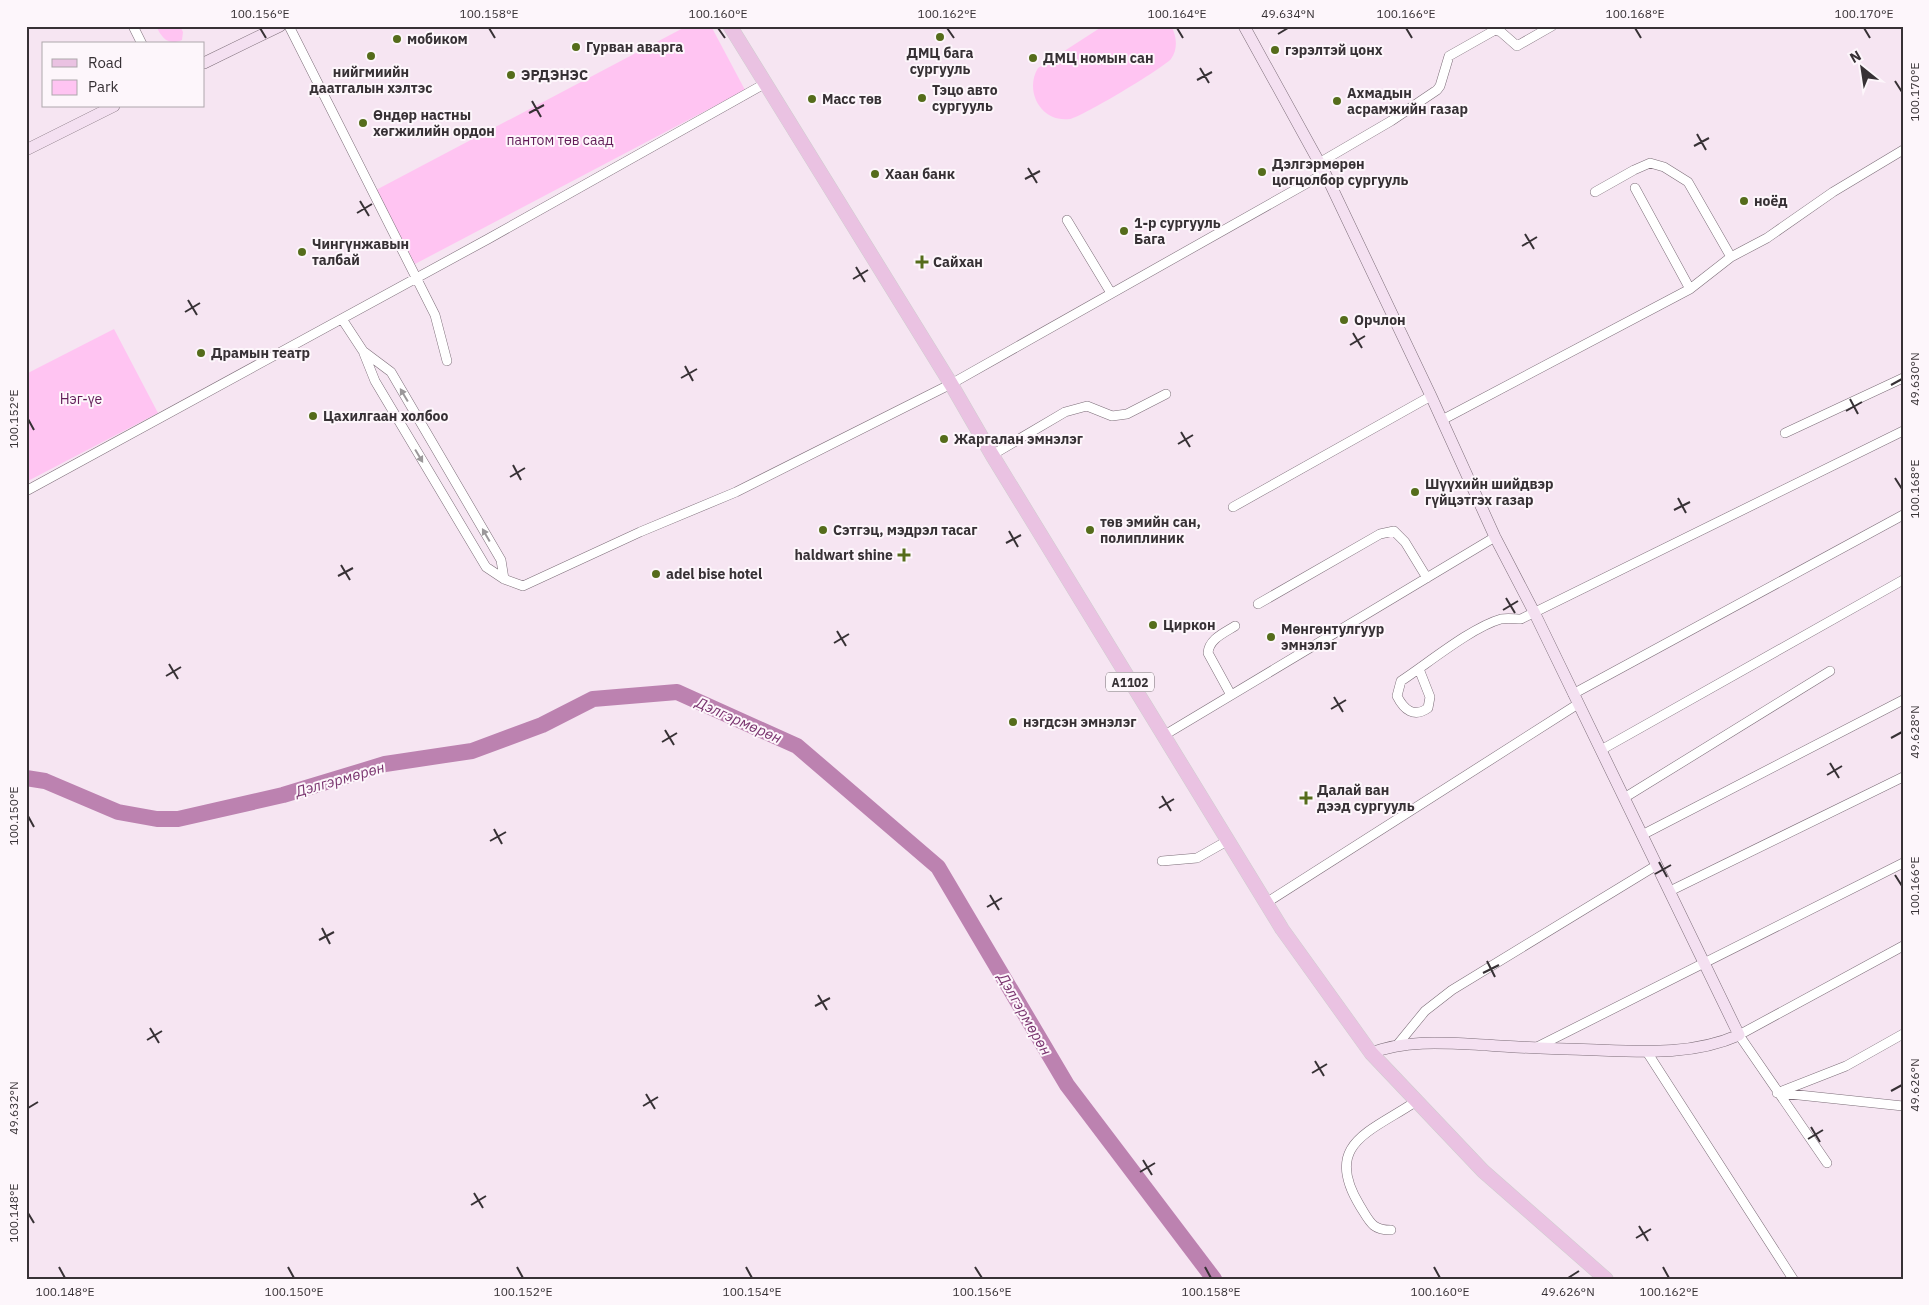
<svg xmlns="http://www.w3.org/2000/svg" width="1929" height="1305" font-family="'IBM Plex Sans',sans-serif">
  <rect width="100%" height="100%" fill="#f6e5f2"/>
  <path fill="#ffc4f2" d="M156,26H180L183,32L182,40C168,46 162,38 156,26Z
    M687,26H711L745,90L415,264L376,190Z
    M1103,26H1171C1177,36 1178,49 1171,59C1163,68 1082,117 1070,119C1041,123 1024,91 1038,68Z
    M114,329L158,413L26,482V374Z"/>
  <g fill="none" stroke-linecap="round" stroke-linejoin="round">
    <path stroke="#bc82b0" stroke-width="16" d="M26,778L45,781L118,812L157,819H178L283,795L385,764L472,751L542,725L593,699L677,692L797,746L938,867L1067,1085L1214,1279"/>
    <g stroke="#7c6d78" stroke-width="10">
      <path id="street" d="M133,26L142,44
        M289,26L435,315L447,361
        M1319,163L1391,121L1437,90L1440,86L1449,56L1495,30L1501,32L1517,46L1552,26
        M1635,188L1690,289
        M1595,192L1634,170L1650,163L1664,167L1688,182L1731,257
        M1067,220L1111,293
        M342,319L363,351L375,381L486,567L504,579L523,586L640,532L736,492L951,384L1325,173
        M363,351L391,372L501,560L504,579
        M1442,420L1690,289L1731,257L1767,238L1833,192L1903,150
        M1785,433L1903,378
        M992,455L1065,412L1087,406L1112,416L1127,414L1166,394
        M26,491L488,239L766,83
        M1233,507L1431,396
        M1258,604L1380,534L1394,531L1405,542L1427,578
        M1419,669L1430,697L1428,708C1414,718 1404,710 1397,696L1401,681C1427,664 1472,627 1501,619C1508,618 1515,619 1521,619L1903,431
        M1573,694L1903,515
        M1231,695L1208,653C1209,639 1224,633 1235,626
        M1163,736L1495,537
        M1601,750L1903,580
        M1624,798L1830,671
        M1642,835L1903,700
        M1162,861L1197,858L1227,841
        M1670,891L1903,777
        M1266,903L1578,704
        M1398,1044L1425,1011L1452,990L1657,865
        M1537,1047L1903,863
        M1647,1052L1793,1279
        M1777,1093L1846,1066L1903,1034
        M1780,1093L1903,1106
        M1827,1163L1739,1035L1903,946
        M1391,1230C1372,1230 1370,1222 1360,1206C1322,1144 1370,1132 1415,1102"/>
    </g>
    <g stroke="#7c6d78" stroke-width="12">
      <path id="secondary" d="M1244,26L1325,173L1431,396L1495,537L1534,612L1739,1035C1694,1055 1645,1052 1597,1050C1560,1049 1524,1048 1487,1045C1448,1043 1408,1039 1371,1053
        M204,63L280,26
        M26,150L114,106"/>
    </g>
    <g stroke="#cfcecf" stroke-width="15">
      <path id="primary" d="M730,26L951,384L992,455L1282,929L1371,1053L1483,1171L1606,1279"/>
    </g>
    <use href="#street" stroke="#fff" stroke-width="9"/>
    <use href="#secondary" stroke="#f4e0f1" stroke-width="11"/>
    <use href="#primary" stroke="#eac2e2" stroke-width="14"/>
  </g>
  <defs><path id="oneway-solid" d="M-6-.8H1V-3.2L6.5 0L1 3.2V.8H-6Z" transform="scale(1.25)"/></defs>
  <g fill="#9b989a">
    <use href="#oneway-solid" transform="translate(404 395) rotate(-121)"/>
    <use href="#oneway-solid" transform="translate(419 456) rotate(59)"/>
    <use href="#oneway-solid" transform="translate(486 535) rotate(-120)"/>
  </g>
  <path fill="none" stroke="#373135" stroke-width="2" d="M260,28L266,38M489,28L495,38M718,28L725,38M947,28L954,38M1177,28L1183,38M1406,28L1412,38M1635,28L1641,38M1864,28L1870,38M1278,34L1288,28M1200,68L1209,83M1197,80L1212,72M1895,81L1902,92M532,101L541,117M529,113L544,105M1697,134L1706,150M1694,146L1709,138M1028,168L1037,183M1025,179L1040,171M360,201L369,216M357,213L372,204M1525,234L1534,249M1522,246L1537,237M856,267L865,282M853,279L868,270M188,300L197,315M185,312L200,303M1353,333L1362,348M1350,345L1365,336M685,366L693,381M681,378L697,369M1891,385L1902,379M1850,399L1858,414M1846,411L1862,402M28,419L34,430M1181,432L1190,447M1178,444L1193,435M513,465L521,480M510,477L525,468M1895,478L1902,489M1678,498L1686,513M1674,510L1690,502M1009,531L1018,547M1006,543L1021,535M341,565L350,580M338,576L353,568M1506,598L1515,613M1503,610L1518,601M837,631L846,646M834,643L849,634M169,664L178,679M166,676L181,667M1334,697L1343,712M1331,709L1346,700M665,730L674,745M1891,738L1902,732M662,742L677,733M1830,763L1839,778M1827,775L1842,766M1162,796L1171,811M1159,808L1174,799M28,816L34,827M494,829L502,844M490,841L506,832M1659,862L1667,877M1655,874L1671,865M1895,875L1902,886M990,895L999,910M987,907L1002,898M322,928L330,944M319,940L334,932M1487,961L1495,977M1483,973L1499,965M818,995L827,1010M815,1006L830,998M150,1028L159,1043M147,1040L162,1031M1315,1061L1324,1076M1312,1073L1327,1064M1891,1091L1902,1085M646,1094L655,1109M643,1106L658,1097M28,1108L38,1102M1811,1127L1820,1142M1808,1139L1823,1130M1143,1160L1152,1175M1140,1172L1155,1163M474,1193L483,1208M471,1205L486,1196M28,1213L34,1223M1639,1226L1648,1241M1636,1238L1651,1229M59,1267L65,1278M288,1267L294,1278M517,1267L523,1278M746,1267L752,1278M975,1267L982,1278M1205,1267L1211,1278M1434,1267L1440,1278M1663,1267L1669,1278M1568,1278L1579,1271"/>
  <g fill="#556c1b" stroke="#fdf6fb" stroke-width="2">
    <circle cx="940" cy="37" r="5"/>
    <circle cx="397" cy="39" r="5"/>
    <circle cx="576" cy="47" r="5"/>
    <circle cx="1275" cy="50" r="5"/>
    <circle cx="371" cy="56" r="5"/>
    <circle cx="1033" cy="58" r="5"/>
    <circle cx="511" cy="75" r="5"/>
    <circle cx="922" cy="98" r="5"/>
    <circle cx="812" cy="99" r="5"/>
    <circle cx="1337" cy="101" r="5"/>
    <circle cx="363" cy="123" r="5"/>
    <circle cx="1262" cy="172" r="5"/>
    <circle cx="875" cy="174" r="5"/>
    <circle cx="1744" cy="201" r="5"/>
    <circle cx="1124" cy="231" r="5"/>
    <circle cx="302" cy="252" r="5"/>
    <path d="M919.5 254.5h5v5h5v5h-5v5h-5v-5h-5v-5h5z"/>
    <circle cx="1344" cy="320" r="5"/>
    <circle cx="201" cy="353" r="5"/>
    <circle cx="313" cy="416" r="5"/>
    <circle cx="944" cy="439" r="5"/>
    <circle cx="1415" cy="492" r="5"/>
    <circle cx="823" cy="530" r="5"/>
    <circle cx="1090" cy="530" r="5"/>
    <path d="M901.5 547.5h5v5h5v5h-5v5h-5v-5h-5v-5h5z"/>
    <circle cx="656" cy="574" r="5"/>
    <circle cx="1153" cy="625" r="5"/>
    <circle cx="1271" cy="637" r="5"/>
    <circle cx="1013" cy="722" r="5"/>
    <path d="M1303.5 790.5h5v5h5v5h-5v5h-5v-5h-5v-5h5z"/>
  </g>
  <g text-anchor="middle" dominant-baseline="central" stroke-width="4" stroke-linejoin="round" paint-order="stroke">
    <rect fill="#fdf6fb" stroke="#726c70" stroke-width="1" x="1106" y="672.5" width="48" height="19" rx="4"/>
    <g font-size="12" font-weight="bold" fill="#373135">
      <text x="1130" y="682">A1102</text>
    </g>
    <g font-size="14" font-weight="bold" fill="#373135" stroke="#fdf6fb" text-anchor="start">
      <text x="407" y="39">мобиком</text>
      <text x="586" y="47">Гурван аварга</text>
      <text x="1285" y="50">гэрэлтэй цонх</text>
      <text x="940" y="53" text-anchor="middle">ДМЦ бага<tspan x="940" dy="16">сургууль</tspan></text>
      <text x="1043" y="58">ДМЦ номын сан</text>
      <text x="371" y="72" text-anchor="middle">нийгмиийн<tspan x="371" dy="16">даатгалын хэлтэс</tspan></text>
      <text x="521" y="75">ЭРДЭНЭС</text>
      <text x="932" y="90">Тэцо авто<tspan x="932" dy="16">сургууль</tspan></text>
      <text x="1347" y="93">Ахмадын<tspan x="1347" dy="16">асрамжийн газар</tspan></text>
      <text x="822" y="99">Масс төв</text>
      <text x="373" y="115">Өндөр настны<tspan x="373" dy="16">хөгжилийн ордон</tspan></text>
      <text x="1272" y="164">Дэлгэрмөрөн<tspan x="1272" dy="16">цогцолбор сургууль</tspan></text>
      <text x="885" y="174">Хаан банк</text>
      <text x="1754" y="201">ноёд</text>
      <text x="1134" y="223">1-р сургууль<tspan x="1134" dy="16">Бага</tspan></text>
      <text x="312" y="244">Чингүнжавын<tspan x="312" dy="16">талбай</tspan></text>
      <text x="933" y="262">Сайхан</text>
      <text x="1354" y="320">Орчлон</text>
      <text x="211" y="353">Драмын театр</text>
      <text x="323" y="416">Цахилгаан холбоо</text>
      <text x="954" y="439">Жаргалан эмнэлэг</text>
      <text x="1425" y="484">Шүүхийн шийдвэр<tspan x="1425" dy="16">гүйцэтгэх газар</tspan></text>
      <text x="1100" y="522">төв эмийн сан,<tspan x="1100" dy="16">полиплиник</tspan></text>
      <text x="833" y="530">Сэтгэц, мэдрэл тасаг</text>
      <text x="893" y="555" text-anchor="end">haldwart shine</text>
      <text x="666" y="574">adel bise hotel</text>
      <text x="1163" y="625">Циркон</text>
      <text x="1281" y="629">Мөнгөнтулгуур<tspan x="1281" dy="16">эмнэлэг</tspan></text>
      <text x="1023" y="722">нэгдсэн эмнэлэг</text>
      <text x="1317" y="790">Далай ван<tspan x="1317" dy="16">дээд сургууль</tspan></text>
    </g>
    <g font-size="14" fill="#621d58" stroke="#fdf6fb">
      <text x="560" y="140">пантом төв саад</text>
      <text x="81" y="399">Нэг-үе</text>
    </g>
    <g font-size="15" font-style="italic" fill="#79336e" stroke="#fdf6fb">
      <text transform="translate(739 720) rotate(24)">Дэлгэрмөрөн</text>
      <text transform="translate(340 779) rotate(-16)">Дэлгэрмөрөн</text>
      <text transform="translate(1025 1014) rotate(60)">Дэлгэрмөрөн</text>
    </g>
  </g>
  <rect width="1929" height="1305" fill="none" stroke="#fdf6fb" stroke-width="55"/>
  <rect x="42" y="42" width="162" height="65" fill="#fdf6fb" stroke="#aea7ac"/>
  <rect x="52" y="59" width="25" height="8" fill="#eac2e2" stroke="#aea7ac"/>
  <text x="88" y="68" font-size="15" fill="#373135">Road</text>
  <rect x="52" y="80" width="25" height="15" fill="#ffc4f2" stroke="#aea7ac"/>
  <text x="88" y="92" font-size="15" fill="#373135">Park</text>
  <g transform="translate(1862 68) rotate(330)" stroke="#fdf6fb" stroke-width="4" paint-order="stroke">
  <path d="M0-4L9 19L0 12L-9 19Z" fill="#373135"/>
  <text y="-8" font-size="14" font-weight="bold" text-anchor="middle" fill="#373135">N</text>
  </g>
  <rect x="28" y="28" width="1874" height="1250" fill="none" stroke="#373135" stroke-width="2"/>
  <g font-size="12" text-anchor="middle" fill="#373135">
    <text x="260" y="18">100.156°E</text>
    <text x="489" y="18">100.158°E</text>
    <text x="718" y="18">100.160°E</text>
    <text x="947" y="18">100.162°E</text>
    <text x="1177" y="18">100.164°E</text>
    <text x="1288" y="18">49.634°N</text>
    <text x="1406" y="18">100.166°E</text>
    <text x="1635" y="18">100.168°E</text>
    <text x="1864" y="18">100.170°E</text>
    <text transform="translate(1915 92) rotate(-90)" y="4">100.170°E</text>
    <text transform="translate(1915 379) rotate(-90)" y="4">49.630°N</text>
    <text transform="translate(14 419) rotate(-90)" y="4">100.152°E</text>
    <text transform="translate(1915 489) rotate(-90)" y="4">100.168°E</text>
    <text transform="translate(1915 732) rotate(-90)" y="4">49.628°N</text>
    <text transform="translate(14 816) rotate(-90)" y="4">100.150°E</text>
    <text transform="translate(1915 886) rotate(-90)" y="4">100.166°E</text>
    <text transform="translate(1915 1085) rotate(-90)" y="4">49.626°N</text>
    <text transform="translate(14 1108) rotate(-90)" y="4">49.632°N</text>
    <text transform="translate(14 1213) rotate(-90)" y="4">100.148°E</text>
    <text x="65" y="1296">100.148°E</text>
    <text x="294" y="1296">100.150°E</text>
    <text x="523" y="1296">100.152°E</text>
    <text x="752" y="1296">100.154°E</text>
    <text x="982" y="1296">100.156°E</text>
    <text x="1211" y="1296">100.158°E</text>
    <text x="1440" y="1296">100.160°E</text>
    <text x="1568" y="1296">49.626°N</text>
    <text x="1669" y="1296">100.162°E</text>
  </g>
</svg>
